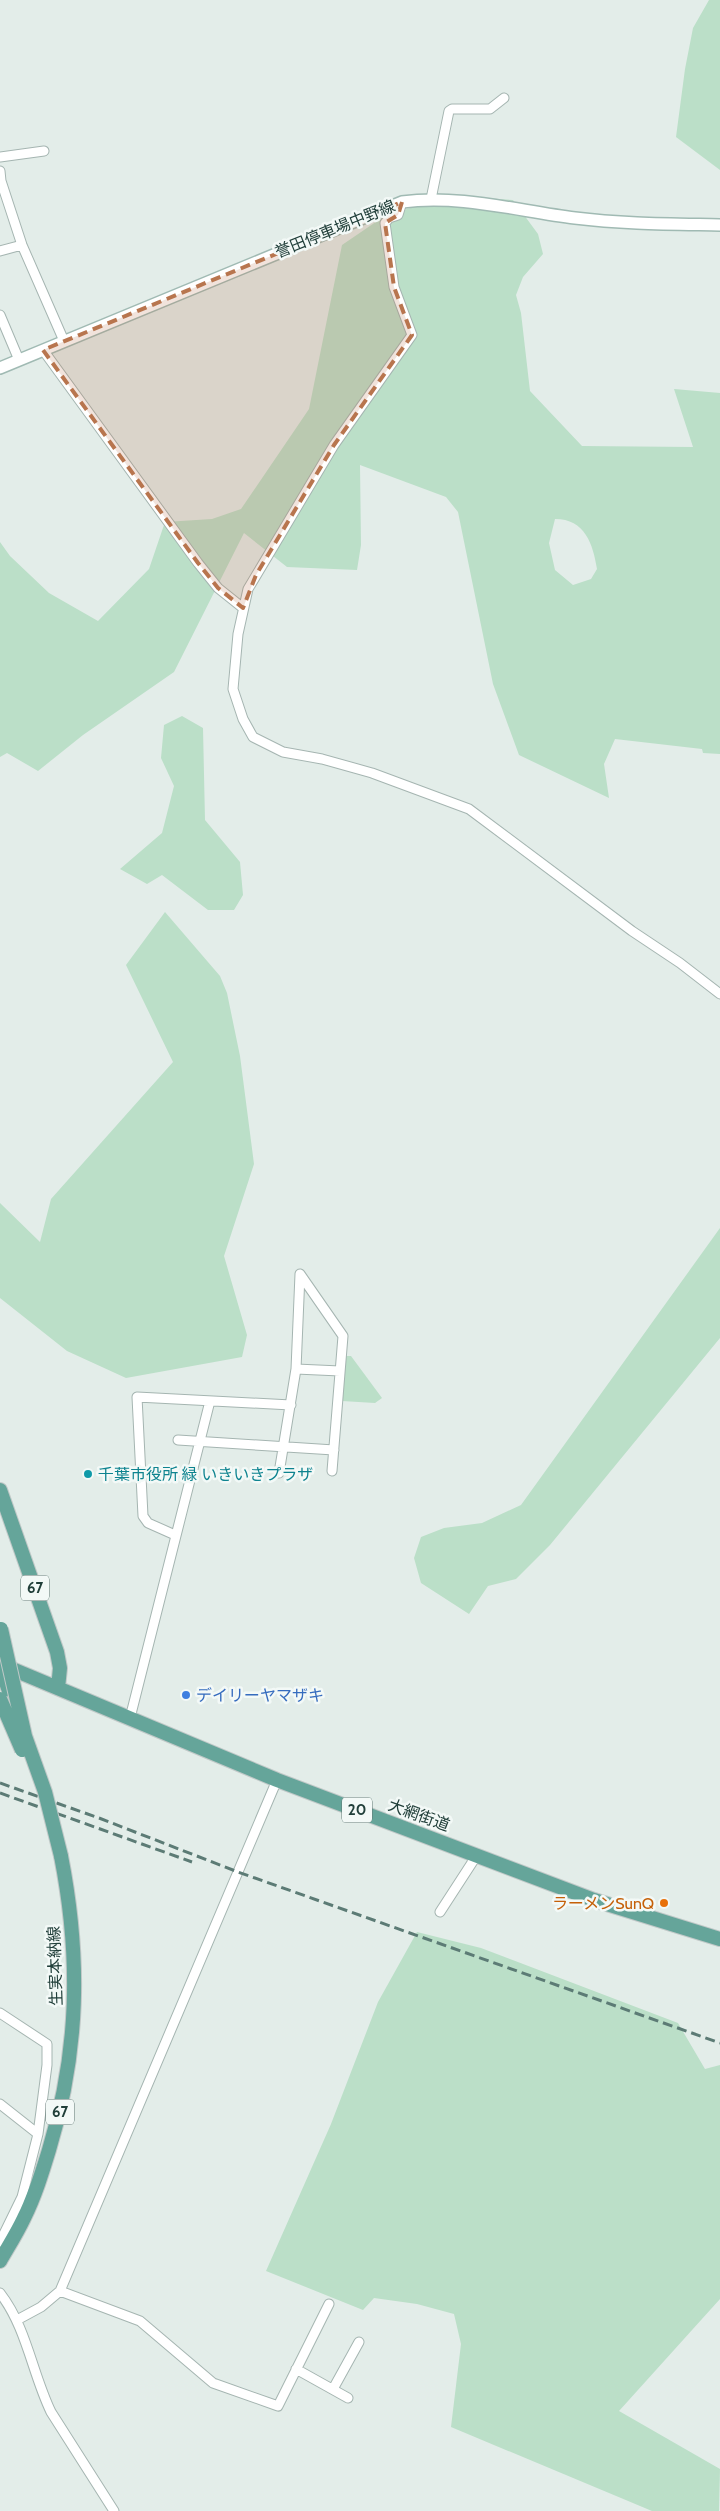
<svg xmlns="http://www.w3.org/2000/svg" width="720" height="2511" font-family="Cabin,'Noto Sans JP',sans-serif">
  <rect width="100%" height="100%" fill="#e3ede9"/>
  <path fill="#bbdfc8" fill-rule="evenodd" d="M709,0H720V170L676,137L685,69L693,28Z
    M452,196L513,200L538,234L543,254L523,277L516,295L521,313L530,391L582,446L693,447L674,389L720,393V754L703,753L702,749L615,739L604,764L609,798L519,755L493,684L458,512L446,497L360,465L361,545L357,570L287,567L244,533L174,672L83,735L38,771L7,753L0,757V542L10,556L49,593L98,621L149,569L165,522L212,519L241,509L309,409L342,245L386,215ZM555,519C585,519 593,544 597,569L591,579L573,585L555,570L549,543Z
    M182,716L203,728L205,820L240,862L243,895L234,910H208L162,875L147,884L120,869L162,833L174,786L161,758L164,725Z
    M165,912L220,976L227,993L240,1056L254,1164L224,1256L247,1335L242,1357L126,1378L67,1351L0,1298V1203L40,1242L51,1199L173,1062L126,965Z
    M720,1228V1338L550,1545L516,1579L488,1586L469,1614L421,1583L414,1558L421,1537L444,1528L482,1523L521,1505Z
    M345,1356H351L382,1398L375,1403L342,1401Z
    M417,1932L481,1948L678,2023L705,2069L720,2065V2299L619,2411L720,2469L719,2511H652L451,2427L461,2344L454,2314L417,2304L374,2298L363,2310L266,2271L331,2124L378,2002Z"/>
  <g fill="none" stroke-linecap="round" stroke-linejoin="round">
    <g stroke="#a5b5b1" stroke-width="11">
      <path id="minor" d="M0,157L44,151
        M0,171L1,181L22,245L64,341
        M431,199L449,111L452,109H490L504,98
        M402,202L398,215L389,218L385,223L394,287L412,335L334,445L248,589L238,634L233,689L243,719L253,737L283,752L322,759L372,773L469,809L632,931L680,963L720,994
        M0,251L22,245
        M0,315L19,360
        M43,350L198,563L218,588L243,608
        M300,1274L343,1336L332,1471
        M296,1369L340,1371
        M178,1440L334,1450
        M279,1473L296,1369L300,1274
        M175,1535L148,1523L143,1516L137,1397L291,1405
        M130,1718L210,1401
        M440,1912L477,1855
        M0,2013L47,2044V2065L38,2134
        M0,2104L38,2134L22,2197L0,2242
        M60,2291L140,2321L213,2383L278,2406L329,2304
        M0,2293C27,2328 32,2373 51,2412L114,2511
        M17,2320L41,2307L60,2291L277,1780
        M296,2369L348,2398
        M333,2389L359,2342"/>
    </g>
    <g stroke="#a0bab3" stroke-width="14">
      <path id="secondary" d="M0,368L402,202C459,194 518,211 575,218C623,224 672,224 720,225"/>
    </g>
    <g stroke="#c1c9c8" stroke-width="16">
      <path id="primary" d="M0,1490L57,1652L60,1668L58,1688
        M0,1664L277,1780L594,1900L720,1939
        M0,1666L13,1702
        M0,2261C8,2247 17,2233 24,2218C35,2196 42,2173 49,2150C79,2051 81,1958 61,1856"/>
    </g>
    <use href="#minor" stroke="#fff" stroke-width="9"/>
    <use href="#secondary" stroke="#fff" stroke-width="11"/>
    <use href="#primary" stroke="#65a59a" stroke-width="14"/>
    <path stroke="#5c7b75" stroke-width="3" stroke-dasharray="10 5" stroke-linecap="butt" d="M0,1783L99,1818L238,1872L720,2043
      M0,1793L192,1862"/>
    <g stroke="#c1c9c8" stroke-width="16" stroke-linecap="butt">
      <path id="primary-bridge" d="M1,1629L25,1736L45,1792L61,1856
        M0,1699L22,1750"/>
    </g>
    <use href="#primary-bridge" stroke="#65a59a" stroke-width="14"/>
  </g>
  <path fill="#b8754e" fill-opacity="0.2" stroke="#b8754e" stroke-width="4" stroke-dasharray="10 6" stroke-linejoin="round" d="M402,202L398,215L385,223L394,287L412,335L334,445L256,575L243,608L218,588L198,563L43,350Z"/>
  <circle fill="#0f9aa8" stroke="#f3f9f7" stroke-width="2" cx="88" cy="1474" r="5"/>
  <circle fill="#3f7fe0" stroke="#f3f9f7" stroke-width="2" cx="186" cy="1695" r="5"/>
  <circle fill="#e8710a" stroke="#f3f9f7" stroke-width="2" cx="664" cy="1903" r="5"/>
  <g text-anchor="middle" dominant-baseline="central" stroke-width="5" stroke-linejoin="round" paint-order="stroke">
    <g fill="#f3f9f7" stroke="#607773" stroke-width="1">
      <rect x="21" y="1575.5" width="28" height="25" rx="4"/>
      <rect x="342" y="1797.5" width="30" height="25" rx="4"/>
      <rect x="46" y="2099.5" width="28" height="25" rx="4"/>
    </g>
    <g font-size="15" font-weight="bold" fill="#213f3a">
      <text x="35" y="1588">67</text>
      <text x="357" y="1810">20</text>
      <text x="60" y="2112">67</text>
    </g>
    <g font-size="16" fill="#213f3a" stroke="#f3f9f7">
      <text transform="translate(335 229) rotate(-22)">誉田停車場中野線</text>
      <text transform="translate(419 1815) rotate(20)">大網街道</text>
      <text transform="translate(55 1966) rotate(-92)">生実本納線</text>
    </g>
    <g font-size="16" fill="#0d838f" stroke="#f3f9f7" text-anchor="start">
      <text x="98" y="1474">千葉市役所 緑 いきいきプラザ</text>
    </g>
    <g font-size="16" fill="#366cbe" stroke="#f3f9f7" text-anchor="start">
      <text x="196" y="1695">デイリーヤマザキ</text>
    </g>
    <g font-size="16" fill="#c56008" stroke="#f3f9f7" text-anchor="end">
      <text x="654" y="1903">ラーメンSunQ</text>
    </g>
  </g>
</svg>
